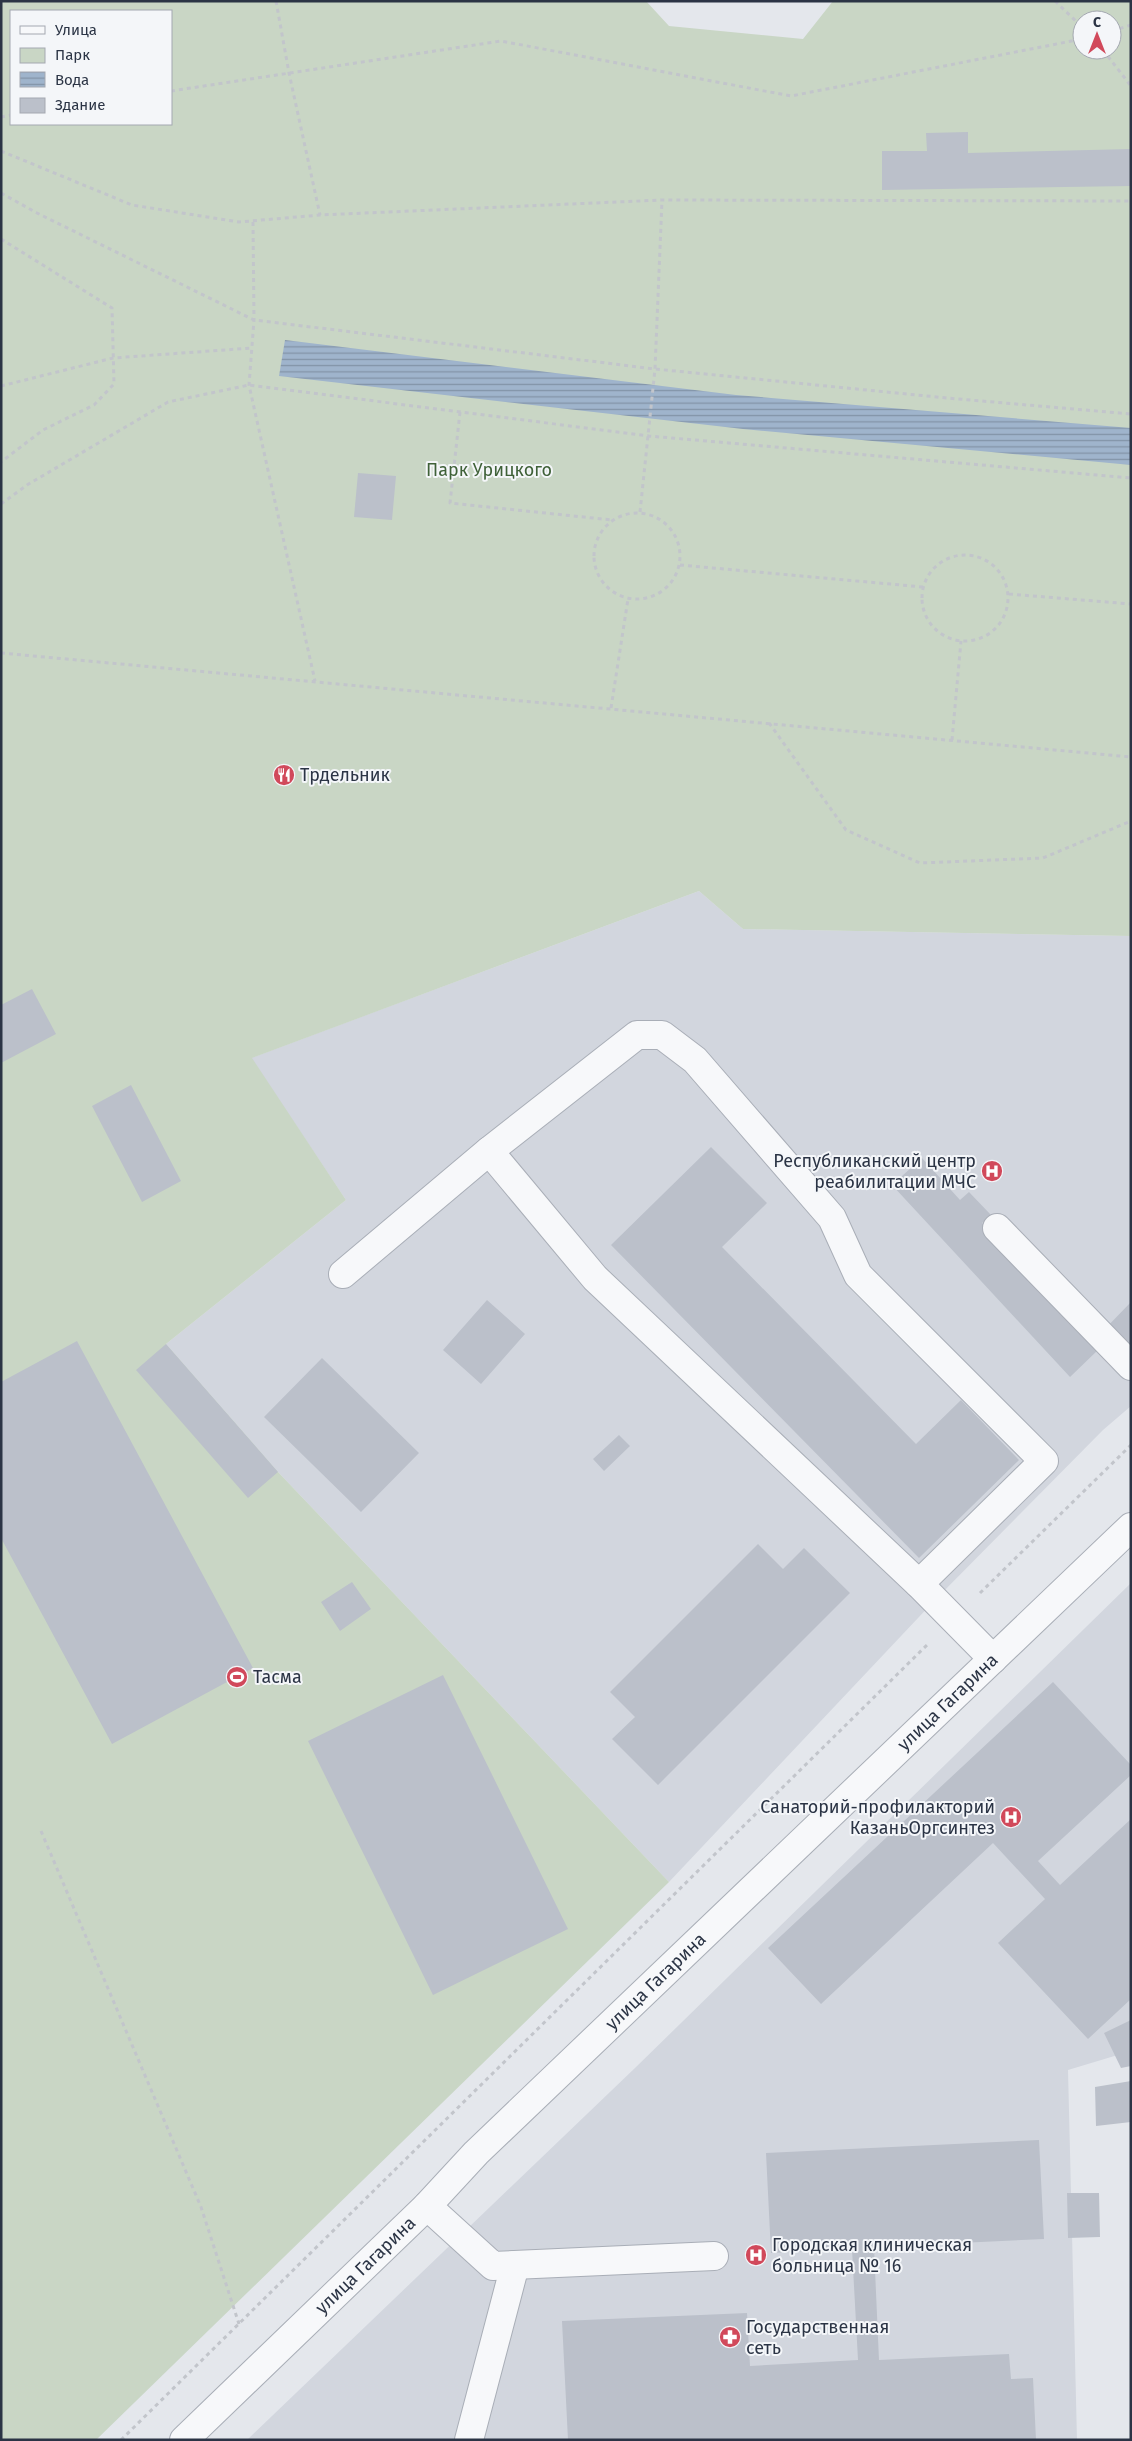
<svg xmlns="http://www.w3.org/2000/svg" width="1132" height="2441" font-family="'Fira Sans',sans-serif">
  <defs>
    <pattern id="water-rules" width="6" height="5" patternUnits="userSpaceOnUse" patternTransform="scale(1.25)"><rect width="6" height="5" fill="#9fb4cc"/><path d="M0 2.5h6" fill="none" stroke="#8293a7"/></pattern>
  </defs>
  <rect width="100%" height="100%" fill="#e4e7ec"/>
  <path fill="#d2d6de" d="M699,891L743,929L1131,936V1406L1103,1430L935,1600L669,1882L278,1472L166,1344L346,1200L251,1058Z
    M1131,1583V2051L1068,2070L1077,2440H247L635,2068Z"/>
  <path fill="#c9d6c5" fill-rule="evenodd" d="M1,1H646L669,26L803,39L833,1H1131V936L743,929L699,891L252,1058L346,1200L166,1344L278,1472L669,1882L96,2440H1ZM11,11H171V124H11ZM1082,20H1112V50H1082Z"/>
  <path fill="url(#water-rules)" d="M285,340L736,395L1131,428V465L743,429L279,376Z"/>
  <path fill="#bbc0ca" d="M968,132V153L1131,149V186L882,190V151H927L926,133Z
    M358,473L396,476L392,520L354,517Z
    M32,989L56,1034L1,1063V1005Z
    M131,1085L181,1181L142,1202L92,1106Z
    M711,1147L767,1203L722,1247L916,1444L961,1400L1019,1460L919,1558L611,1245Z
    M922,1158L960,1200L969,1192L991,1215L982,1223L1098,1350L1070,1377L892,1185Z
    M487,1300L525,1334L481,1384L443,1350Z
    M1131,1302V1360L1102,1332Z
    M77,1341L253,1668L112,1744L1,1538V1382Z
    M166,1344L278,1472L248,1498L136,1370Z
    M322,1358L419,1453L361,1512L264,1417Z
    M619,1435L630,1446L604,1471L593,1459Z
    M758,1544L783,1569L804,1548L850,1593L658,1785L612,1739L635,1717L610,1692Z
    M352,1582L371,1609L340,1631L321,1602Z
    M443,1675L568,1929L433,1995L308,1741Z
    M1053,1682L1131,1765V1775L1038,1861L1060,1885L1131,1819V1999L1088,2039L998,1943L1045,1899L993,1843L821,2004L768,1948Z
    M1131,2020V2066L1121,2068L1104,2033Z
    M1131,2081V2122L1096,2126L1095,2087Z
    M1039,2140L1044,2239L874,2247L879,2360L1009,2354L1011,2379L1033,2378L1036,2440H568L562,2321L747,2313L750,2366L858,2360L852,2249L771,2253L766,2153Z
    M1067,2193H1099L1100,2237L1068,2238Z"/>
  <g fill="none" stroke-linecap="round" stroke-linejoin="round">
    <g stroke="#a9aeb7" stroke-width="30">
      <g id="minor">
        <path d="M489,1151L595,1278L919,1584L993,1659"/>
        <path d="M997,1228L1131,1366"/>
        <path d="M343,1274L489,1151L637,1035H662L695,1060L832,1218L858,1275L1044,1461L919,1584"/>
        <path d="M427,2206L493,2266L714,2256"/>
        <path id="s1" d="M184,2440L427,2206L476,2153L1131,1527"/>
        <path d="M469,2440L515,2265"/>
      </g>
    </g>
    <path stroke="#c2c5cb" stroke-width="3" stroke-dasharray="4 4" stroke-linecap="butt" d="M276,1L289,73L320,215
      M1055,1L1082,27
      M1112,31L1131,25
      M1103,50L1131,86
      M171,91L501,41L791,96L1082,39
      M1,117L11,115
      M1,151L132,205L239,222L320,215L662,200L1131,201
      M1,193L37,213L254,320L655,369L947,398L1131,414
      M253,222L254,320L249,385L315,681
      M1,239L112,308L114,384L94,405L43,430L1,462
      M1,386L113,358L252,348
      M460,412L450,503L612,520
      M1,504L27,485L168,402L249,385L649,436L1131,478
      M640,512L655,369L662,200
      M594 556a43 43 0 1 1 86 0a43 43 0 1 1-86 0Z
      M922 598a43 43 0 1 1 86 0a43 43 0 1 1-86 0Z
      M680,565L923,587
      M1009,594L1131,604
      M1,653L1131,757
      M611,708L628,599
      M769,723L846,830L920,863L1043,858L1131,821
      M952,740L961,641
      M980,1593L1131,1445
      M41,1831L201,2207L239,2324
      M121,2440L929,1643"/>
    <use href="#minor" stroke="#f7f8fa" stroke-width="28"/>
  </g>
  <defs>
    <g id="restaurant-disc" transform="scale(1.125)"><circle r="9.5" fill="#d1495b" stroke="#f4f6f9"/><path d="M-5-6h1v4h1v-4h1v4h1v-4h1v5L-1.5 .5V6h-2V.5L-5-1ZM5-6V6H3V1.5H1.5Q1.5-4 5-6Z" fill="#fff"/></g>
    <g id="hospital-disc" transform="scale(1.125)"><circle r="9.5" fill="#d1495b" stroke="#f4f6f9"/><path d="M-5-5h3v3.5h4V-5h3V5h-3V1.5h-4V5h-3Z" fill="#fff"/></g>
    <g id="stadium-disc" transform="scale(1.125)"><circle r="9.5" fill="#d1495b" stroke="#f4f6f9"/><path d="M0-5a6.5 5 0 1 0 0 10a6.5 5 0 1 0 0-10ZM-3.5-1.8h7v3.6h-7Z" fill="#fff"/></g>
    <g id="pharmacy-disc" transform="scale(1.125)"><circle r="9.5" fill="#d1495b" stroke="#f4f6f9"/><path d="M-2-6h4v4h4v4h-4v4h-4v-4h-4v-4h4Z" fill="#fff"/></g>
  </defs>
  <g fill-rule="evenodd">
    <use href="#restaurant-disc" x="284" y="775"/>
    <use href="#hospital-disc" x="992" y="1171"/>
    <use href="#stadium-disc" x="237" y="1677"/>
    <use href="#hospital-disc" x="1011" y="1817"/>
    <use href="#hospital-disc" x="756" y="2255"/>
    <use href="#pharmacy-disc" x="730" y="2337"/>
  </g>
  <g text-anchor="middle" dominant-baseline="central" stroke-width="4" stroke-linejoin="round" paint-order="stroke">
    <g font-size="18" fill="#3f6138" stroke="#f4f6f9">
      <text x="489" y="470">Парк Урицкого</text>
    </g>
    <g font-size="18" fill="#2b3445" stroke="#f4f6f9" text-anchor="start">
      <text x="300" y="775">Трдельник</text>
      <text x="976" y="1161" text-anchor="end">Республиканский центр<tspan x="976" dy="21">реабилитации МЧС</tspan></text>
      <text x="253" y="1677">Тасма</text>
      <text x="995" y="1807" text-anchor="end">Санаторий-профилакторий<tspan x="995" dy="21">КазаньОргсинтез</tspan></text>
      <text x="772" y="2245">Городская клиническая<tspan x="772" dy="21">больница № 16</tspan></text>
      <text x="746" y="2327">Государственная<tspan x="746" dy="21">сеть</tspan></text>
    </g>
    <g font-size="18" fill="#2b3445" stroke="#f4f6f9">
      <text stroke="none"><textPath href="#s1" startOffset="1062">улица Гагарина</textPath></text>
      <text stroke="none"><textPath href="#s1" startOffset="658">улица Гагарина</textPath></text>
      <text stroke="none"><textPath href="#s1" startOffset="252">улица Гагарина</textPath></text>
    </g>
  </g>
  <rect width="1132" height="2441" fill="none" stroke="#2b3445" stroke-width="5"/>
  <rect x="10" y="10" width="162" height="115" fill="#f4f6f9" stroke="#a4a8b1"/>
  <rect x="20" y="26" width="25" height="8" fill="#f7f8fa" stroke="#a4a8b1"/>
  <text x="55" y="35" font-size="15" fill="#2b3445">Улица</text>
  <rect x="20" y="48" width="25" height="15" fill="#c9d6c5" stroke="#a4a8b1"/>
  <text x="55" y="60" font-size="15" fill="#2b3445">Парк</text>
  <rect x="20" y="72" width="25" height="15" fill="url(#water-rules)" stroke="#a4a8b1"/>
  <text x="55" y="85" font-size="15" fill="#2b3445">Вода</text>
  <rect x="20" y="98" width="25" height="15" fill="#bbc0ca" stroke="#a4a8b1"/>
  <text x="55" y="110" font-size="15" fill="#2b3445">Здание</text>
  <g transform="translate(1097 35)"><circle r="24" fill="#f4f6f9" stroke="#a4a8b1"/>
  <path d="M0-4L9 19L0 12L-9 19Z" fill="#d1495b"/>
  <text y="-8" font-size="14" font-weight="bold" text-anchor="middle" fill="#2b3445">С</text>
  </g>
</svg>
